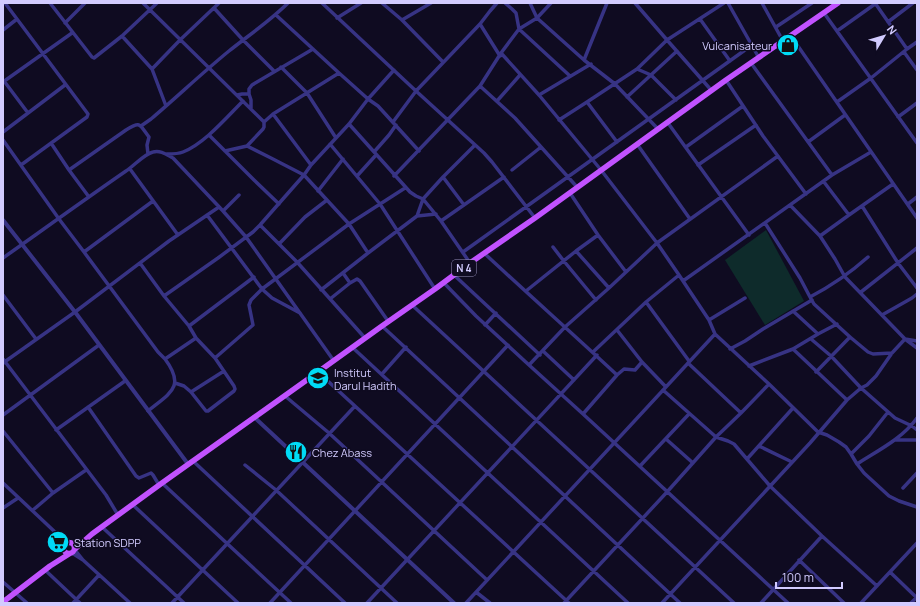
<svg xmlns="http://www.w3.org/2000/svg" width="920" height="606" font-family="Manrope,sans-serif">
  <rect width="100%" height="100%" fill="#0f0b21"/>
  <path fill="#0e2b2b" d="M766,230L804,301L765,325L725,260Z"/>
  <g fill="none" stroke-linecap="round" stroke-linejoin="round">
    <path stroke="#373384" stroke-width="3.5" d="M5,3L88,114L87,117L21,165
      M50,3L92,57L94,58L122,36L157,3
      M143,3L264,122
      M322,3L416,91L484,153L492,162L535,218
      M382,3L402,20L443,62
      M505,3L512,9L516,13L519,29L570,76
      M530,3L537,18L584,60L615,84L658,129
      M635,3L667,40L712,91
      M728,3L759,58
      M762,3L783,41
      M875,3L907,49
      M214,8L243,40L274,71
      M824,13L917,143
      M276,15L339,73L368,99L378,106L419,151
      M337,18L361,3
      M700,19L730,61
      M402,20L431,3
      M888,22L913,3
      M65,23L85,3
      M480,24L500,56
      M776,27L812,3
      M3,30L17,19
      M837,31L875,4
      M122,36L152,69L166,106
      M791,36L917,218
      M904,52L917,70
      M501,53L539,95L601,170L657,243L679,275L709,320L715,334L769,384L818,432L827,435L839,442L846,447L851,454L857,464L864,473L889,496L899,501L917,507
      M584,60L607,3
      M751,63L832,175
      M281,67L307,93L336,138
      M152,69L180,40L219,3
      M637,69L651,75L676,100
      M726,80L763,136L806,194
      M4,81L28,113
      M3,82L72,33
      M480,86L515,118L577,187
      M249,94L251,100V109
      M237,95L242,94H249V89L252,85L313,49
      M539,95L591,64
      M627,97L677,51
      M497,101L520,75
      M837,102L871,78L907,49L917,42
      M273,114L311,165
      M898,117L917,103
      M559,120L587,102
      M393,122L416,91L480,24L490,11L497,3
      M668,123L749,235
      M349,124L410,192L416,196L423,199L441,221L470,263
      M141,126L151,119C177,97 202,73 229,51C249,35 270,21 288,3
      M3,132L65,85
      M209,135L254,180L279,204
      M3,140L59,219L84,252L158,352L165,359
      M617,142L587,102L637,69L667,40L724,3
      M808,142L845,115
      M51,143L69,170L89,197
      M330,144L380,204L435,289
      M637,144L690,219
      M247,146L271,158L304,175L349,224L368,253L417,216L423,199L443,177L475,145
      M686,147L743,106
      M225,151L247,146L263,129L264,127V122L273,114L339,73
      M374,152L389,135L396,125
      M167,154C172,154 178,154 183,152C204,144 226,118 243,101
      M698,165L756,125
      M130,169L178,235
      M69,170L126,130C141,121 139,124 149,137L147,145L148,154
      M512,170L541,147
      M357,176L376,155
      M394,176L480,86L501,53L519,29L537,18L551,3
      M443,177L464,205
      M824,182L849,215
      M318,191L343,159
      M570,193L598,235L626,272
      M908,204L917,197
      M790,205L820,236L835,259L845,277L905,339L917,348
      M862,206L898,263L917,288
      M223,211L239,195
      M207,215L262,289L272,298L300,313
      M417,216L436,214
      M441,221L504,177
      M765,223L800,278L810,297C831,286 850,273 868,257
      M260,225L297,262L365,338
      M820,236L849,215L893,184
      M279,244L305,217L327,200
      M553,247L563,260L596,300
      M576,251L609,288
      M84,252L153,201
      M463,252L752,45
      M484,253C528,294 573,334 617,375
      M3,258C44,229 84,200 126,171C134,166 144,154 153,152C161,150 167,155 173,158L223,211L246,237L334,361
      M140,263L164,296L189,326L196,338L165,359C186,387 170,393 148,411
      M343,273L350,283L357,279L360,281L388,321
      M454,275L540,355
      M683,281L832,175L871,152
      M444,283L476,316L529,365L583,414L788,603
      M321,290L368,253
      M526,291L576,251L598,235
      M861,292L917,248
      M3,295L36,339
      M164,296L218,258L253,232L260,225L304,175L311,165L349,124L368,99L394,70
      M810,297L814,304L850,337L868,352L873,354L892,353
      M330,299L350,283
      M646,302L689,361
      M412,305L734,603
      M793,311L818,334
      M882,315L912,298L917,294
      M709,320L745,298
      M485,325L496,313
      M189,326L254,277
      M382,326L680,603
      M617,330L642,362L666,387
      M196,338L215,358
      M811,339L831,356L861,388L895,418L912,426L917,430
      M352,347L628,603
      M730,349L745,341L763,329L812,300
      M793,349L847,400
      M543,351L574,380
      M593,352L646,302L679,275
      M3,359L106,495L118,515
      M3,363L75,312L169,241L219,207
      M688,363L741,413
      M529,365L565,327L609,288L657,243L778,156
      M749,366L793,349L818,334L837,324
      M318,372L569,603
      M816,372L850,337
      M382,374L406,347
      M175,383L184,386L191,392L206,411H208L234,391L235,389L234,386L215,358L253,325L249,305L251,300L262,289L349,224L405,188
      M663,390L716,437L728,441L734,444L770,486L822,536L877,586
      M191,392L224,371
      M285,396L329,433L487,580
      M88,407L136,476L139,478L151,473L153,475L159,485
      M583,414L617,375L624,369L635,370L642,362
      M3,415L99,345
      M56,430L125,381
      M3,431L53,493
      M666,439L693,463
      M896,440H917
      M759,446L792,462
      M851,454L869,436L888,412
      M747,459L793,408
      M193,461L345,603
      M857,464C877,451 902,439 917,418
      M245,465L276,490L397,603
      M640,466L689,414
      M3,483L55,532
      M162,483L291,603
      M903,488L917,473
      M133,505L238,603
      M3,508L18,498
      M33,510L53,493L86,470
      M102,527L184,603
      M64,546L55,532L69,543
      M72,553L83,560L75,550
      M83,560L130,603
      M799,560L844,603
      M45,570L80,603
      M890,572L917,598
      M3,582L27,603
      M476,592L490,603
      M73,603L99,575
      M172,603L355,406
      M270,603L508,345
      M367,603L597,355
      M466,603L715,334
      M564,603L667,492L716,437L741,413L769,384
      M662,603L810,443L847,400L861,388L867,385L876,376L892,353L905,339L917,341
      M761,603L822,536
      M861,603L917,543
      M911,603L917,597"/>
    <path stroke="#373384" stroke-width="4" d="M3,220L75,312L188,464
      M254,417L454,603"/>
    <path stroke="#c152ff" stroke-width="5.5" d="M63.5 548a5.5 5.5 0 1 1 11 0a5.5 5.5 0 1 1-11 0Z
      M75,549L92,534L162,483L318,372L382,326L435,289L470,263L535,218L726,80L838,3
      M3,602L50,566L69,554"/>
  </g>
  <defs>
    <g id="shop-disc" transform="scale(1.15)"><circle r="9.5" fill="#00dbf6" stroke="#0f0b21"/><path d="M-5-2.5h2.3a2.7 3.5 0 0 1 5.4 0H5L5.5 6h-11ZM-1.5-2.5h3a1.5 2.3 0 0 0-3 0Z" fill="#111"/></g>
    <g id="school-disc" transform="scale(1.15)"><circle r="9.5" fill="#00dbf6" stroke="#0f0b21"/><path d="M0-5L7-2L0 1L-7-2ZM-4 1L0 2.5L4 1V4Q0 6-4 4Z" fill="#111"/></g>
    <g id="restaurant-disc" transform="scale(1.15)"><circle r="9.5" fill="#00dbf6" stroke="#0f0b21"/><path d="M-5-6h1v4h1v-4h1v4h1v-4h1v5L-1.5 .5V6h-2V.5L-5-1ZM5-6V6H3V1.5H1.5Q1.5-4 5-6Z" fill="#111"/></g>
    <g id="supermarket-disc" transform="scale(1.15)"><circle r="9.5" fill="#00dbf6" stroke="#0f0b21"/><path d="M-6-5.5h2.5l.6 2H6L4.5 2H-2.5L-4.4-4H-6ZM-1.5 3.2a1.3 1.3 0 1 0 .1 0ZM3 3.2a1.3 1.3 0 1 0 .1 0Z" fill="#111"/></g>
  </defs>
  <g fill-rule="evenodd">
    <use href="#shop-disc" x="788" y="45"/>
    <use href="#school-disc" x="318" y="378"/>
    <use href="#restaurant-disc" x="296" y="452"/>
    <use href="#supermarket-disc" x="58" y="542"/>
  </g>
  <g text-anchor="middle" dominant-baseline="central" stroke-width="3" stroke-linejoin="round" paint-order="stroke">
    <rect fill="#0f0b21" stroke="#9891bc" stroke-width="1" x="452" y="260" width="24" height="16" rx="3"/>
    <g font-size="10" font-weight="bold" fill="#d2cbff">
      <text x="464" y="268">N 4</text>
    </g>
    <g font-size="11" fill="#d2cbff" stroke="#0f0b21" text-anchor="start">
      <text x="772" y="45" text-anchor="end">Vulcanisateur</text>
      <text x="334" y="372">Institut<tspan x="334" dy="13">Darul Hadith</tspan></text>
      <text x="312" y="452">Chez Abass</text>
      <text x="74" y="542">Station SDPP</text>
    </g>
  </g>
  <rect width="920" height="606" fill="none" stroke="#d2cbff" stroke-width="8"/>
  <g transform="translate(884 36) rotate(52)" stroke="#0f0b21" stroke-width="3" paint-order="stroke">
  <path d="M0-3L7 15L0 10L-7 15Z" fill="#d2cbff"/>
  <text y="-6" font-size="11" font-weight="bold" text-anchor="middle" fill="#d2cbff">N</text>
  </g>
  <path d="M776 582v6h66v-6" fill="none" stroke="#d2cbff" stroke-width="2"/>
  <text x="782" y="582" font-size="12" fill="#d2cbff" stroke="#0f0b21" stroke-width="3" paint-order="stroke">100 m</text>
</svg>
